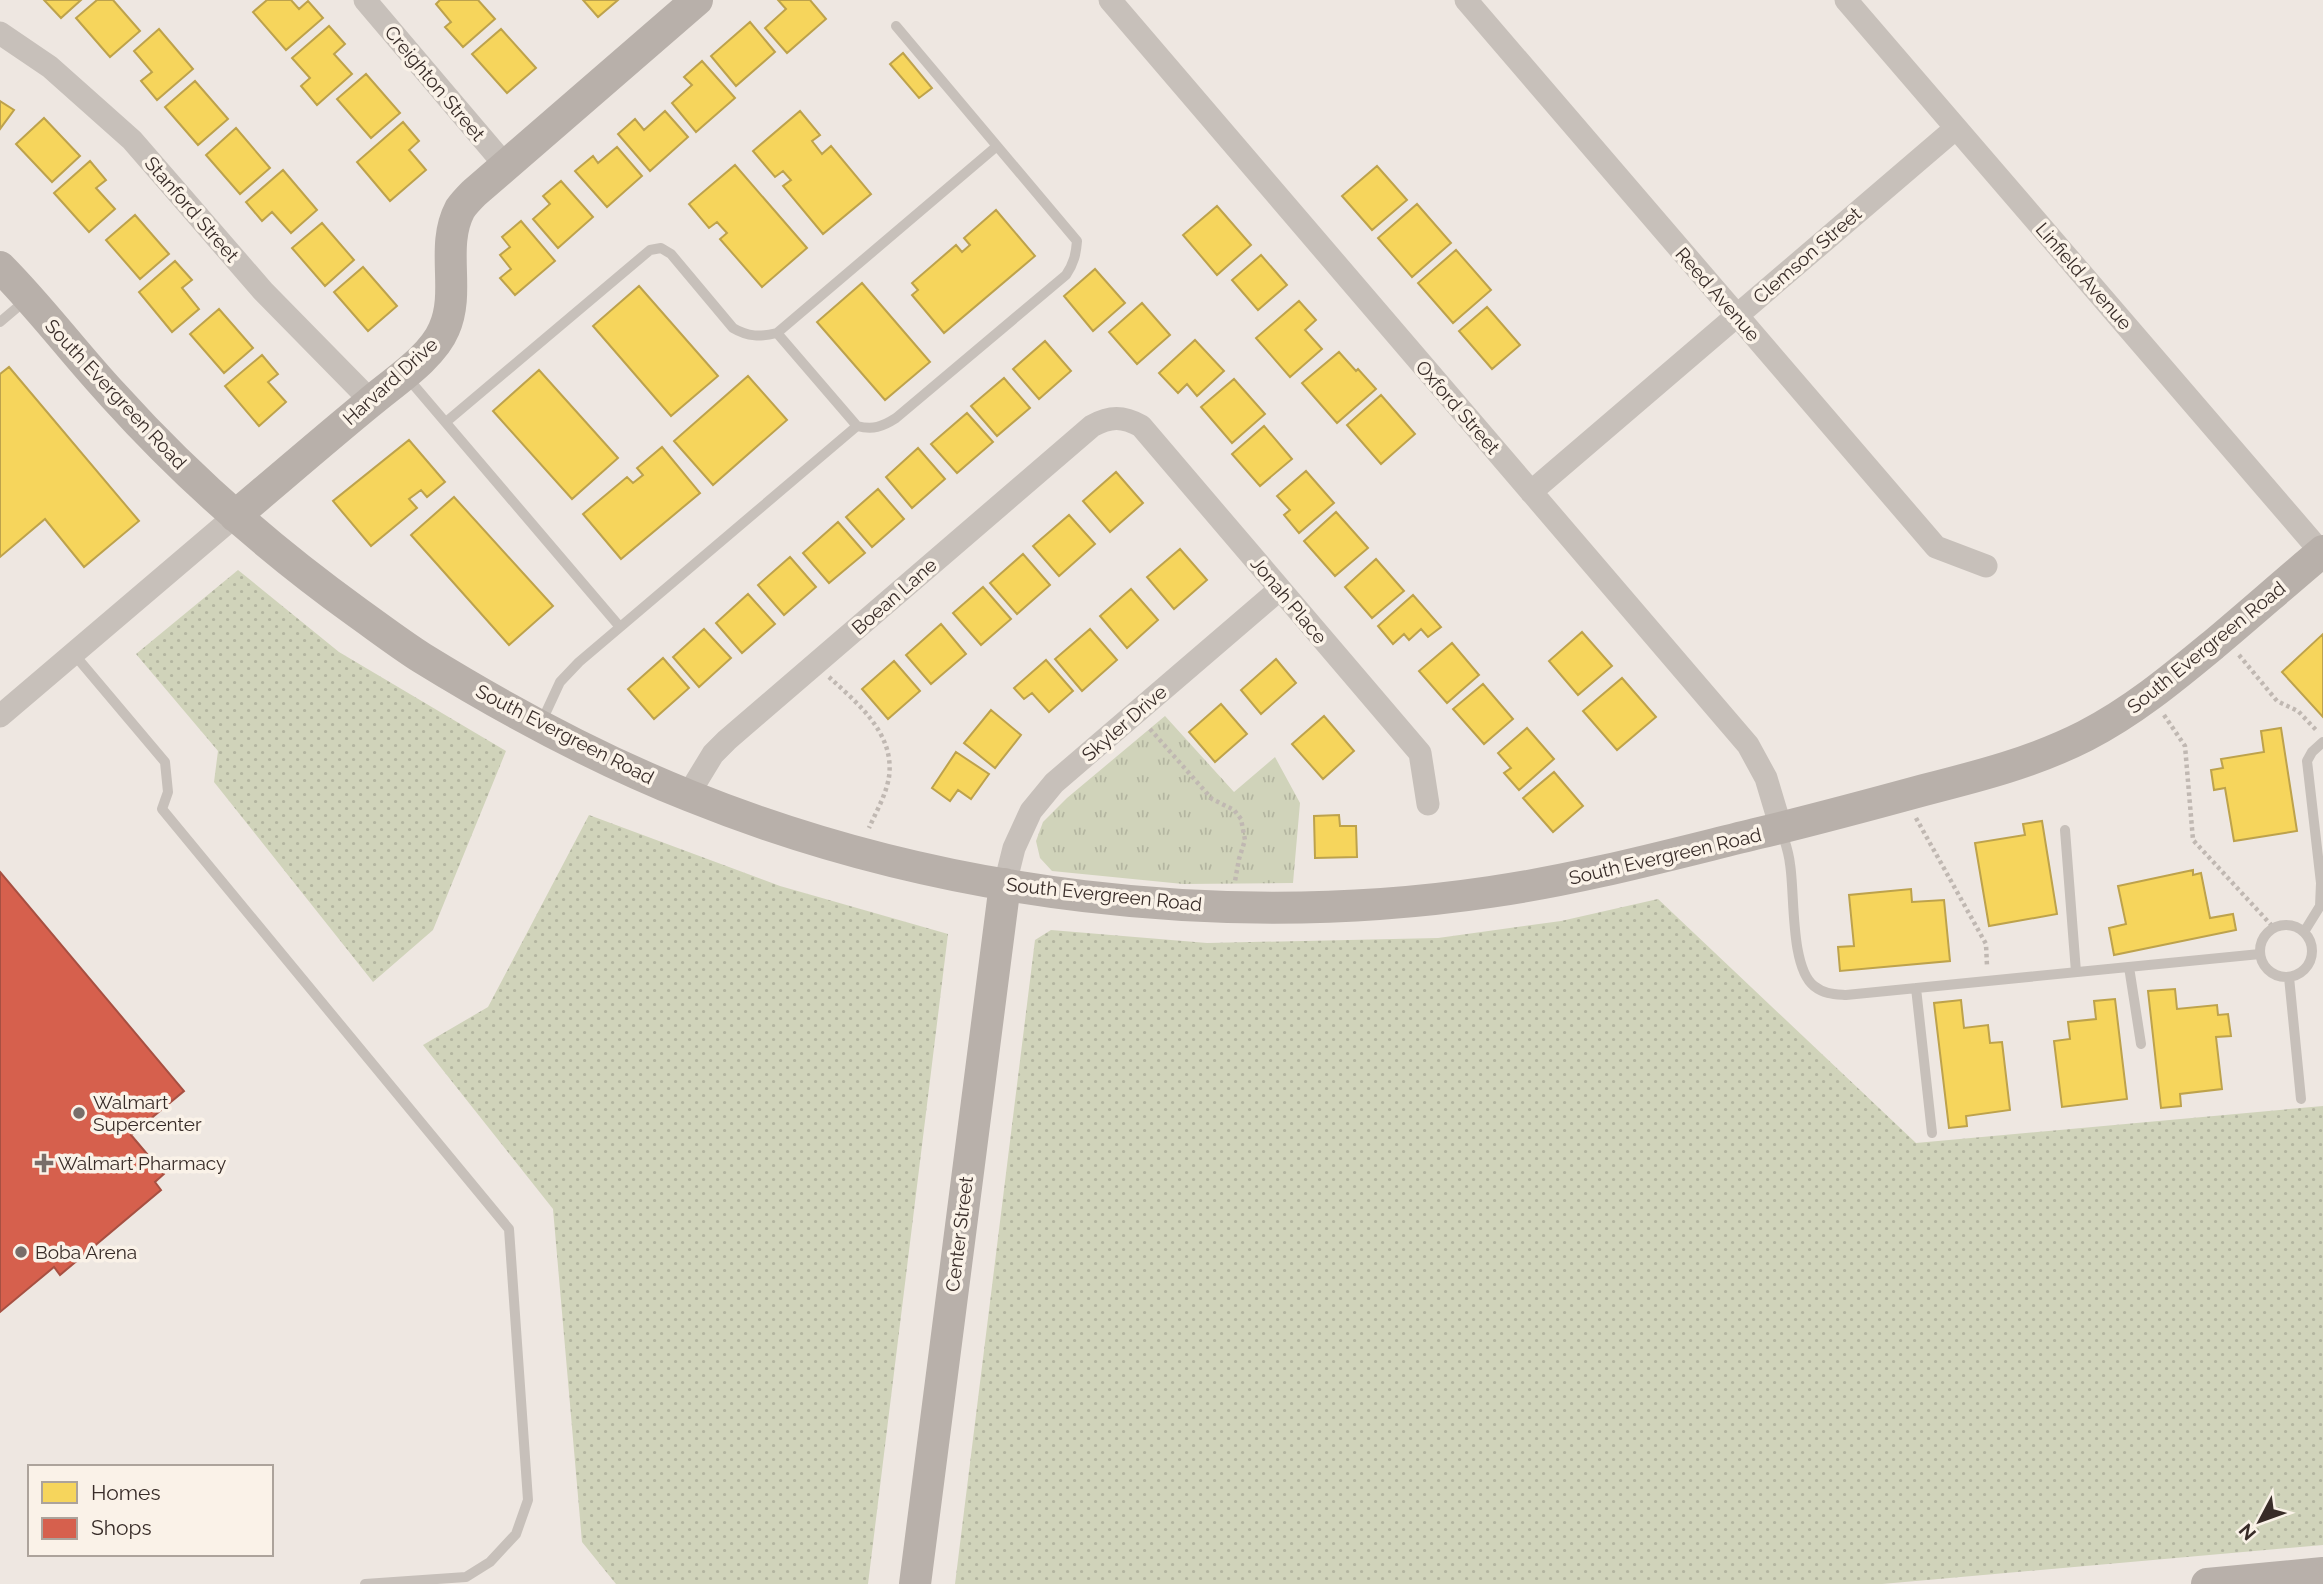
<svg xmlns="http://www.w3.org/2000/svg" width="2323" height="1584" font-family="Raleway,sans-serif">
  <defs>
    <pattern id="grass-dots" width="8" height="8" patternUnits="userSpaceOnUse" patternTransform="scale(1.75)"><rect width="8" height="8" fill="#d0d3ba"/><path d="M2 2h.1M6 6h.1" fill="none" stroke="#b3b5a0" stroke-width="1.8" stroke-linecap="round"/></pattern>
    <pattern id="park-tufts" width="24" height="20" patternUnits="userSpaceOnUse" patternTransform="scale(1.75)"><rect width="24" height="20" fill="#d0d3ba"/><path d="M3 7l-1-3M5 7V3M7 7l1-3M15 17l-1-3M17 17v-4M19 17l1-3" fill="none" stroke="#b3b5a0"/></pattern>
  </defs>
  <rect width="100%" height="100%" fill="#eee7e1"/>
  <path fill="url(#grass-dots)" d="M238,570L339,652L506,751L433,930L373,982L214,782L218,751L136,654Z
    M589,815L780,886L948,934L868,1584H616L582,1542L553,1209L423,1045L488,1007Z
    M1658,899L1916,1143L2323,1106V1545L1882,1584H955L1035,940L1051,930L1207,943L1438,938L1561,921Z"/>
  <path fill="url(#park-tufts)" d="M1165,716L1234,792L1275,757L1300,803L1293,883L1183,884L1052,871L1040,858L1036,841L1043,822L1067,798Z"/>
  <path fill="#f6d55c" stroke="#bda24c" stroke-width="2" d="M44,0H81L61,18Z
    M97,0H113L140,31L110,57L76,18Z
    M267,0H291L299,9L308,1L323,18L286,50L253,12Z
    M440,0H478L495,19L463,47L445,27L451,22L436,4Z
    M583,0H618L598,17Z
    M778,0H810L826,19L787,53L765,28L786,9Z
    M750,22L775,52L736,86L711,56Z
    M329,26L345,44L334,54L352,74L317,105L301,86L310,78L292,58Z
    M159,29L193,69L157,100L141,81L152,72L134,51Z
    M501,29L536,68L507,93L472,54Z
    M903,53L932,88L919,98L890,64Z
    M702,61L735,98L696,132L672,103L692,85L684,77Z
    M366,74L400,113L371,138L337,99Z
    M195,81L228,119L198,145L165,107Z
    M0,101L14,110L0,129Z
    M665,111L688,137L650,171L618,134L635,119L644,130Z
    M800,111L820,135L812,141L822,154L831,146L871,194L823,234L783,186L791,180L783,171L775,177L753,151Z
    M44,118L80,156L52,182L16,144Z
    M403,122L419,141L409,150L426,170L390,201L357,162Z
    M236,128L270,168L240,194L206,155Z
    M617,147L642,176L607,207L575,171L593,156L598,163Z
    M90,161L106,180L96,188L115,209L89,232L54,193Z
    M735,165L807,248L762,287L720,239L727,233L717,222L709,228L689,204Z
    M1377,166L1407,200L1372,230L1342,196Z
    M283,170L317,210L291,233L272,212L262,221L246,202Z
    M561,181L593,217L558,248L533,219L550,204L543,196Z
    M1417,204L1451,243L1412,277L1378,238Z
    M1217,206L1251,245L1217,275L1183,235Z
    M996,210L1035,256L944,333L912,295L918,290L912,283L956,245L962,252L970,245L964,238Z
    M135,215L169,254L140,279L106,240Z
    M521,221L555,261L515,295L500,278L511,269L500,255L510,247L502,237Z
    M322,223L354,260L325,286L292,248Z
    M1456,250L1491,290L1453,323L1418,283Z
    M1261,255L1287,285L1258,310L1232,280Z
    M175,261L192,280L182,288L199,309L172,332L139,292Z
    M363,267L397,306L368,331L334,292Z
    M1095,269L1125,303L1093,331L1064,296Z
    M862,283L930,362L885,400L817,322Z
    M639,286L718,376L671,416L593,326Z
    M1299,301L1316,320L1305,330L1322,349L1290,377L1256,338Z
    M1142,303L1170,335L1137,364L1109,332Z
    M1487,307L1520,345L1492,369L1459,331Z
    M219,309L253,348L224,373L190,334Z
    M1195,340L1224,371L1197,396L1187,384L1178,393L1159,373Z
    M1045,341L1071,371L1039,399L1013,369Z
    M1339,352L1356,371L1358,369L1376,389L1337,423L1302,383Z
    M262,355L278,374L268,382L286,402L259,426L225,386Z
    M9,367L139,521L84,567L45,519L0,557V374Z
    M539,370L618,458L572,499L493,411Z
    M748,376L787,420L713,485L674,441Z
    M1004,378L1030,408L997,436L971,406Z
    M1234,379L1265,414L1232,443L1201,407Z
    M1381,395L1415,434L1381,464L1347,425Z
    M967,413L993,442L957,473L931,444Z
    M1264,426L1292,459L1260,486L1232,454Z
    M409,440L445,482L427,497L421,490L409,499L417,508L371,546L333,501Z
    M662,447L700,493L621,559L583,514L627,477L633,483L643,475L637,468Z
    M918,448L945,479L912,508L886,477Z
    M1306,471L1334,503L1299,533L1284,515L1290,510L1277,496Z
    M1116,472L1143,503L1110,532L1083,501Z
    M878,489L904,519L872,547L846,517Z
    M454,497L553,606L509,645L411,535Z
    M1336,512L1368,548L1335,576L1304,541Z
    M1069,515L1095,544L1059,576L1033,546Z
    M838,522L865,553L829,583L803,553Z
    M1180,549L1207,580L1174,609L1147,577Z
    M1023,554L1050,585L1017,614L990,583Z
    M790,557L816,587L784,615L758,585Z
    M1376,559L1404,591L1372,618L1345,587Z
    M983,587L1011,619L981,645L953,613Z
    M1131,589L1158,620L1127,648L1100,616Z
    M748,594L775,624L742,653L716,623Z
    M1413,595L1441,627L1428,637L1421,629L1409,640L1404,634L1393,644L1378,626Z
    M941,624L966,654L931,684L906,655Z
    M704,629L731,658L699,687L673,657Z
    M1090,629L1117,660L1082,691L1055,659Z
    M1582,632L1612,666L1578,695L1549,661Z
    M2323,634V717L2282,672Z
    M1452,643L1479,675L1447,703L1419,671Z
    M663,658L689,688L654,719L628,689Z
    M1276,659L1296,683L1261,714L1241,690Z
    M1046,660L1073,691L1049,712L1032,693L1024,699L1014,688Z
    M894,661L920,691L888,719L862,689Z
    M1622,678L1656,717L1617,750L1583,711Z
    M1483,684L1513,719L1484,744L1453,709Z
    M1221,704L1247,734L1215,762L1189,732Z
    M991,710L1021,735L995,768L964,743Z
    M1324,716L1354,751L1323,779L1292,744Z
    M1527,728L1554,759L1519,790L1504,773L1511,768L1498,753Z
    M2281,728L2297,831L2234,841L2225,788L2214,790L2211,770L2223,768L2221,759L2264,752L2261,731Z
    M956,752L989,774L971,799L958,790L950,801L932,788Z
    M1554,772L1583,806L1553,832L1523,798Z
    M1339,815L1340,826H1356L1357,857L1315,858L1314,816Z
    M2042,821L2057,914L1989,926L1975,843L2025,835L2023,824Z
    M2193,870V875L2201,873L2210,918L2233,914L2236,930L2114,955L2109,928L2126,924L2118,886Z
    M1911,889L1912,902L1944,900L1950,961L1840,971L1838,947L1854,946L1849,895Z
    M2175,989L2177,1009L2217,1005L2218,1015L2228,1014L2231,1036L2216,1037L2222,1089L2180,1094L2181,1106L2161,1108L2148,991Z
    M2115,999L2127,1099L2062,1107L2054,1041L2070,1039L2068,1022L2096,1019L2094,1001Z
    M1961,1000L1964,1028L1988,1025L1990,1043L2002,1042L2010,1110L1966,1116L1967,1126L1949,1128L1934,1003Z"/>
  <path fill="#d6604d" stroke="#a75042" stroke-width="2" d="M0,872L184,1091L131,1135L164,1174L155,1182L161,1190L60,1275L54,1267L0,1312Z"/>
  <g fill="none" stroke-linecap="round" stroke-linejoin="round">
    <path stroke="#c0b8b2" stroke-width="4.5" stroke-dasharray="3.5 3.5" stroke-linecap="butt" d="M2239,655L2277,701L2298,711L2317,731
      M829,677C857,703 895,733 889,777C886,795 876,812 869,828
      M2164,715L2185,746L2193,840L2274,928
      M1150,729L1212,799L1234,810L1241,819L1245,840L1239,859L1235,881
      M1916,818L1986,944L1987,966"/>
    <path stroke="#c7c0ba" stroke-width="10" d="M0,322L26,300
      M777,333L997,146
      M406,376L620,627
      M446,422L650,250L661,248L671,254L733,328C748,337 761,337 777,333L857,426L579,662L560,682L541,723
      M857,426C873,430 882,427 896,418L1066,275C1074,263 1076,254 1077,241L896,26
      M73,653L165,762L168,792L162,809L509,1229L528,1500L516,1534L490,1562L466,1577L365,1584
      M2065,830L2076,972
      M1782,832C1785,842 1789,853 1790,864C1795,894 1790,967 1814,986C1824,994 1834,994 1846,995L2260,954
      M2260 951a26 26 0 1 1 52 0a26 26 0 1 1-52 0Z
      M2304,932L2320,906L2321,883L2307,761L2312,752L2323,742
      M2129,967L2141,1044
      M2289,977L2301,1099
      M1916,988L1932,1133"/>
    <path stroke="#c7c0ba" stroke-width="23" d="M365,0L505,165
      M1110,0L1748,745L1766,778L1781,828
      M1466,0L1936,547L1986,566
      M1846,0L2321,552
      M0,33L50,67L132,140L263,291L371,401
      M1531,492L1956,128
      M0,716L235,516
      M688,795L713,754L727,740L1092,426C1110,416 1123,416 1141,426L1420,753L1428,804
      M1005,884L1014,848L1031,811L1054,783L1280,589"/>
    <path stroke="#b8b0aa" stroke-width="32" d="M0,267C40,307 74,353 113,395C186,476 269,549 358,613C379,628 400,644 422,658C508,711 597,759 690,796C938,896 1226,931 1490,892C1581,879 1669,855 1759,833C1814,820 1869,805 1924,790C1979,776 2034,762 2085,736C2132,712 2173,678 2213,645C2250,614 2286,582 2323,551
      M235,516C279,479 324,440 369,403C392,383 432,358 444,329C461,291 440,247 460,209C464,203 469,198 474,193L697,0
      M915,1584L1005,884
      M2207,1584L2323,1573"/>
  </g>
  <g fill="#786d69" stroke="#faf2e8" stroke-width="2.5">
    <circle cx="79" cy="1113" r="7"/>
    <path d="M40.5 1152.5h7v7h7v7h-7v7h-7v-7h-7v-7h7z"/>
    <circle cx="21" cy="1252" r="7"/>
  </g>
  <g text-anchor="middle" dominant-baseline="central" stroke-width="7" stroke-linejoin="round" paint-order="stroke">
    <g font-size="19" fill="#382c28" stroke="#faf2e8">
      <text transform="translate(435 83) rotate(50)">Creighton Street</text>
      <text transform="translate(192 209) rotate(49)">Stanford Street</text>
      <text transform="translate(1807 255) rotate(-41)">Clemson Street</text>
      <text transform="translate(2084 276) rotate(49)">Linfield Avenue</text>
      <text transform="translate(1718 294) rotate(49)">Reed Avenue</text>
      <text transform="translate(390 381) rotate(-42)">Harvard Drive</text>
      <text transform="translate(116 394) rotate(47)">South Evergreen Road</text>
      <text transform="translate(1458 407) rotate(49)">Oxford Street</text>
      <text transform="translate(894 596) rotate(-41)">Boean Lane</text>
      <text transform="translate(1289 600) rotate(50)">Jonah Place</text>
      <text transform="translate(2206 647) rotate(-39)">South Evergreen Road</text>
      <text transform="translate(1124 723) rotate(-41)">Skyler Drive</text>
      <text transform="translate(565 734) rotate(27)">South Evergreen Road</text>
      <text transform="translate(1665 856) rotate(-13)">South Evergreen Road</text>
      <text transform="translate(1104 894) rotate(6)">South Evergreen Road</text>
      <text transform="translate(959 1234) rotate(-83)">Center Street</text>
    </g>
    <g font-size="19" fill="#382c28" stroke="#faf2e8" text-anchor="start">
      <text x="93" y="1102">Walmart<tspan x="93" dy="22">Supercenter</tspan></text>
      <text x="58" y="1163">Walmart Pharmacy</text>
      <text x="35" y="1252">Boba Arena</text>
    </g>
  </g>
  <rect x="28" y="1465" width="245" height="91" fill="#faf2e8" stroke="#aca39b" stroke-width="2"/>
  <rect x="42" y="1482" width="35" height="21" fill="#f6d55c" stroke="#aca39b" stroke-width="2"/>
  <text x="91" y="1500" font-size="21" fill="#382c28">Homes</text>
  <rect x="42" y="1518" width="35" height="21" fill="#d6604d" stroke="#aca39b" stroke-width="2"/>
  <text x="91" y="1535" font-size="21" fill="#382c28">Shops</text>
  <g transform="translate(2260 1521) rotate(229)" stroke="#faf2e8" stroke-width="5" paint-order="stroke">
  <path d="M0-5L12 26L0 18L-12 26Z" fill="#382c28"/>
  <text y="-10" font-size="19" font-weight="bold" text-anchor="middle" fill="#382c28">N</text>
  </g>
</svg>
